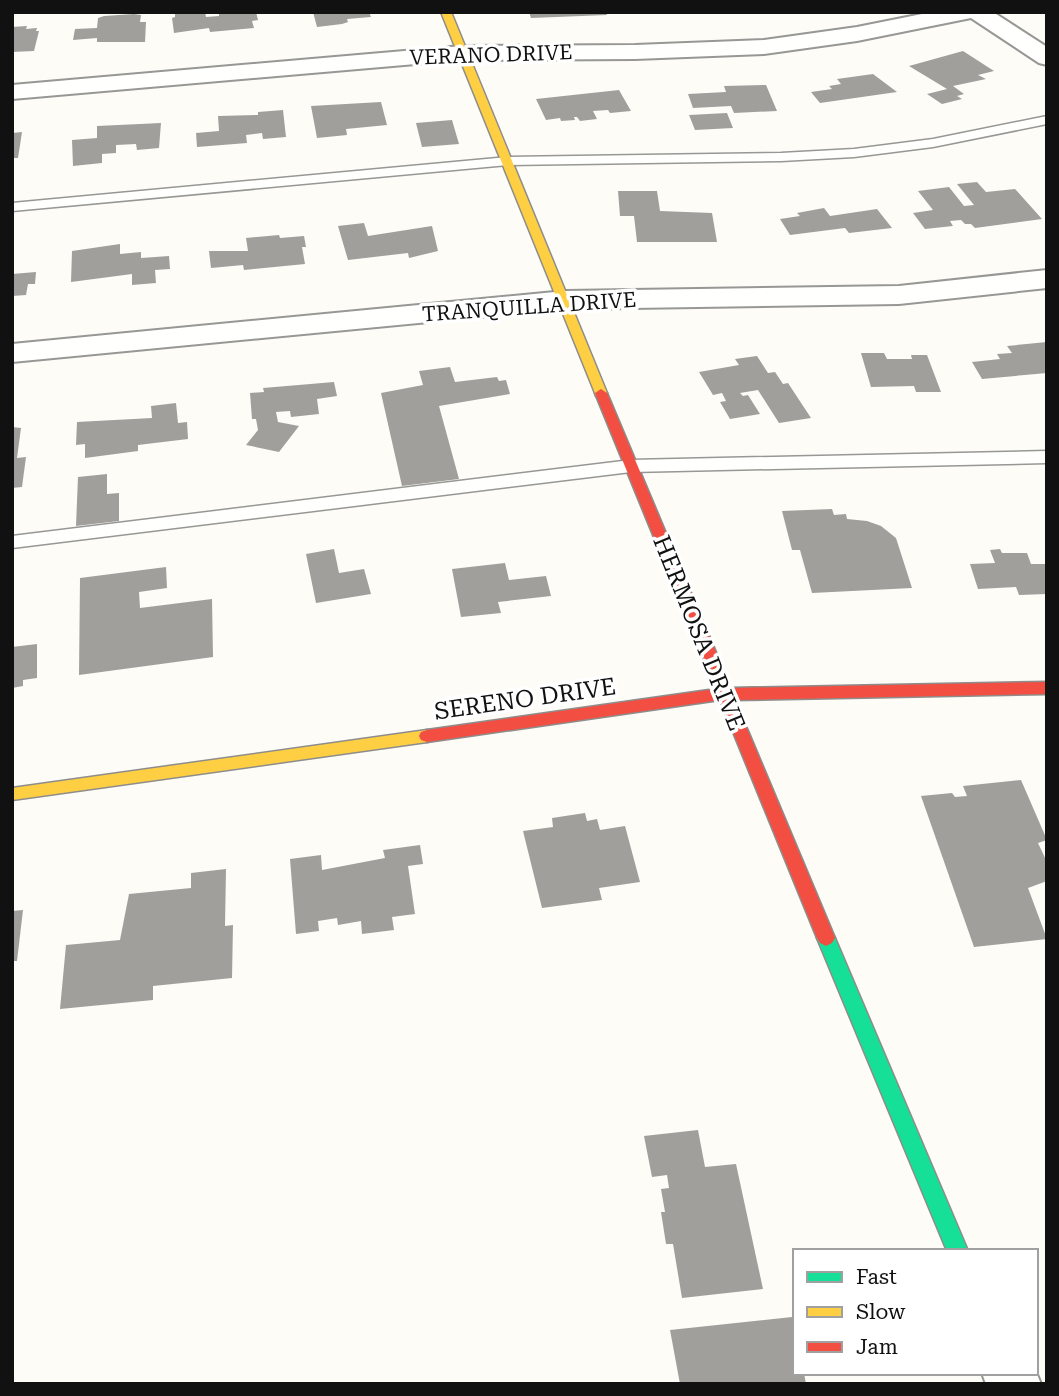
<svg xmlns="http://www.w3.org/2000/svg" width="1059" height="1396" font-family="'Roboto Serif',serif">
  <rect width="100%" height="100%" fill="#fdfcf7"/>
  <path fill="#a19f9c" d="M175,12H205L206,17L219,16V13L256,12L258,20L252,21L254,28L210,32L209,28L174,33L172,18L175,17Z
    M313,12H369L371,17L347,19L348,22L342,24L317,27Z
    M529,12H606L607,15L531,18Z
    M134,14L141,15L140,22H146L145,42H97V38L73,40L75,29L97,28L98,18L104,16Z
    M27,26L26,29L37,28L36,31H39L34,51L12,52V27Z
    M963,51L994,71L978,75L986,79L953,86L964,94L957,96L962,99L942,104L927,94L947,89L909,66Z
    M873,74L897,92L820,103L811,92L832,89L829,86L841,84L837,79Z
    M766,85L777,111L734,113L731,106L693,108L688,94L726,92L724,86Z
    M619,90L631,111L610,113L608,110L593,111L597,119L580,121L577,117H574L575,120L561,121L560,118L546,120L536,99Z
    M381,102L387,125L346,129L347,135L317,138L311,106Z
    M283,110L286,137L263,139L262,133L246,135L247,143L197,147L196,133L219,131L218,116L258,115V112Z
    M727,113L733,128L695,130L689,115Z
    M452,120L459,144L422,147L416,123Z
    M161,123L159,148L137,150L136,144L116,145V153L102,154V163L73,166L72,140L97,138V126Z
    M22,132L18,158H12V133Z
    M977,182L986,192L1015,189L1042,219L975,228L971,224H965L961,220L950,221L953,226L925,229L913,213L933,210L918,191L949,187L964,206L974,205L957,184Z
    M618,191H657L660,211L712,213L717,242H637L634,216H620Z
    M824,208L830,216L877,209L892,228L849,233L845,228L790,235L780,219L800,216L797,213Z
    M364,223L368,236L432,226L438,251L409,258L408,253L348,260L338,226Z
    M279,235L280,238L304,236L306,247H302L305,264L244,270L243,265L211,268L209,251H248L246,238Z
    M120,244V254L141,252V258L169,256L170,269L155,270L156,283L132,285V274L71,282L72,251Z
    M36,272L35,284H28L26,295L12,296V274Z
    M1047,342V373L982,379L972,362L1000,359L997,354L1012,353L1007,346Z
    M861,353H884L887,359H912L911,355H927L941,392H916L914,386L871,387Z
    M757,356L768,373L775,372L783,384L788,383L811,418L779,423L758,390L740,393L743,396L748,395L760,414L730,419L720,402L726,401L722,393L713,395L699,372L739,365L735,359Z
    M450,367L455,382L497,377L499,381L506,380L510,394L439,406L459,479L402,486L381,393L423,385L419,371Z
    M334,382L337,396L317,399L319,414L291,417L290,411L276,412L278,422L299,426L279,452L246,445L258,430L256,419H252L250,393L264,392L263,388Z
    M176,403L178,423L187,422L188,439L138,445V451L85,458V444L76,445L77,422L152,418L151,406Z
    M12,427L21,428L17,458L26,457L22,487L12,488Z
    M107,474V494L119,493V521L76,526L78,477Z
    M832,509L834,515L846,514L847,519L867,521L881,526L896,538L912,588L812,593L800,550H792L782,511Z
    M334,549L339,573L364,569L371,594L316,603L306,554Z
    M1000,549L1002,553H1027L1031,564H1047V594L1019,595L1016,587L978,589L970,564L995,563L990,550Z
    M505,563L509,580L546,576L551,596L498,602L501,613L461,617L452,569Z
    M166,567L167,588L139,592L140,608L212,599L213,657L79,675L80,578Z
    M37,644V678L23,680V686L12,688V647Z
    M1021,780L1047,840L1038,843L1047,862V881L1028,888L1047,939L974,947L921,796L952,793L955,797L967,796L963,786Z
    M585,813L587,821L597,819L600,830L625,826L640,882L599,888L602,900L542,908L523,831L553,827L552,818Z
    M420,845L423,864L408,866L415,914L392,917L394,930L362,934L361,921L338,925L337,918L318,921L319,931L296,934L290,859L321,855L322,870L385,858L383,850Z
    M226,869L225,926L233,925L232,978L153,986V1000L60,1009L66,945L120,940L129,894L191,888V873Z
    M23,910L17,961H12V911Z
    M698,1130L705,1167L736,1164L763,1289L682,1298L673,1244H666L661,1212H665L661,1189L669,1188L667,1175L652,1177L644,1136Z
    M792,1317L795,1331V1373H804L806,1384H680L670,1330Z"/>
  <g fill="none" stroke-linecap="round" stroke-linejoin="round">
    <g stroke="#979795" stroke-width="3">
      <path id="lane" d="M1047,116V124L933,147L854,157L781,161L508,165L12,211V203L508,157L781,153L854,149L933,139Z
        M1047,451V463L631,472L12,548V536L631,460Z"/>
    </g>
    <g stroke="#979795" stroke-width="4">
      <path id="street" d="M932,12H993L1047,47V65L1039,63L971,18L857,41L764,54L635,59L462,60L12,99V85L462,46L635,45L764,40L857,27Z
        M1047,270V288L899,304L565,309L12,362V344L565,291L899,286Z
        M1036,1372L1041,1384H986L982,1373Z"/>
    </g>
    <g stroke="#8e8d8b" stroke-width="3">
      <path id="fast" d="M826,930L832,933L835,938L968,1251H947L817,938L820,933Z"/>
    </g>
    <g stroke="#8e8d8b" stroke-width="3">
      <path id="slow" d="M441,12H451L607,393L606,396H596L595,393Z
        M427,730L433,732L435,736L433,740L427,742L12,800V788Z"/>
    </g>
    <g stroke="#8e8d8b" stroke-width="3">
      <path id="jam" d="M601,389L607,393L731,688L1047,682V694L735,700L835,938L832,943L826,946L820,943L817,938L720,700L427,742L421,740L419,736L421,732L427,730L716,689L595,393Z"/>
    </g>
    <use href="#lane" fill="#fffffe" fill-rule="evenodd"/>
    <use href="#street" fill="#fffffe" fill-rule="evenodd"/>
    <use href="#fast" fill="#16e098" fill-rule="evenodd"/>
    <use href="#slow" fill="#ffcf43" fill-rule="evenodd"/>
    <use href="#jam" fill="#f24e42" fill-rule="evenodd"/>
  </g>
  <g text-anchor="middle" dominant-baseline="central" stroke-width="7" stroke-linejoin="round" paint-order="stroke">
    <g font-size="21" fill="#111" stroke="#fff">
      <text transform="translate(491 55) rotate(-2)">VERANO DRIVE</text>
      <text transform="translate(529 307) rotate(-4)">TRANQUILLA DRIVE</text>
    </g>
    <g font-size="24" fill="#111" stroke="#fff">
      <text transform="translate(699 633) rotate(68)">HERMOSA DRIVE</text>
      <text transform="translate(525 699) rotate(-8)">SERENO DRIVE</text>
    </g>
  </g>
  <rect width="1059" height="1396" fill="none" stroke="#111111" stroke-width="28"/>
  <rect x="793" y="1249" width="245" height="126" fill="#ffffff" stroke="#a0a0a0" stroke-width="2"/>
  <rect x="807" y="1272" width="35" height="10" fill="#16e098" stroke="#a0a0a0" stroke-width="2"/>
  <text x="856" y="1284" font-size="21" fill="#111111">Fast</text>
  <rect x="807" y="1307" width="35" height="10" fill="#ffcf43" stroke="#a0a0a0" stroke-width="2"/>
  <text x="856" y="1319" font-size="21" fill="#111111">Slow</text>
  <rect x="807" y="1342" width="35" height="10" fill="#f24e42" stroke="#a0a0a0" stroke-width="2"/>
  <text x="856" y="1354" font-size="21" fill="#111111">Jam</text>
</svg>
